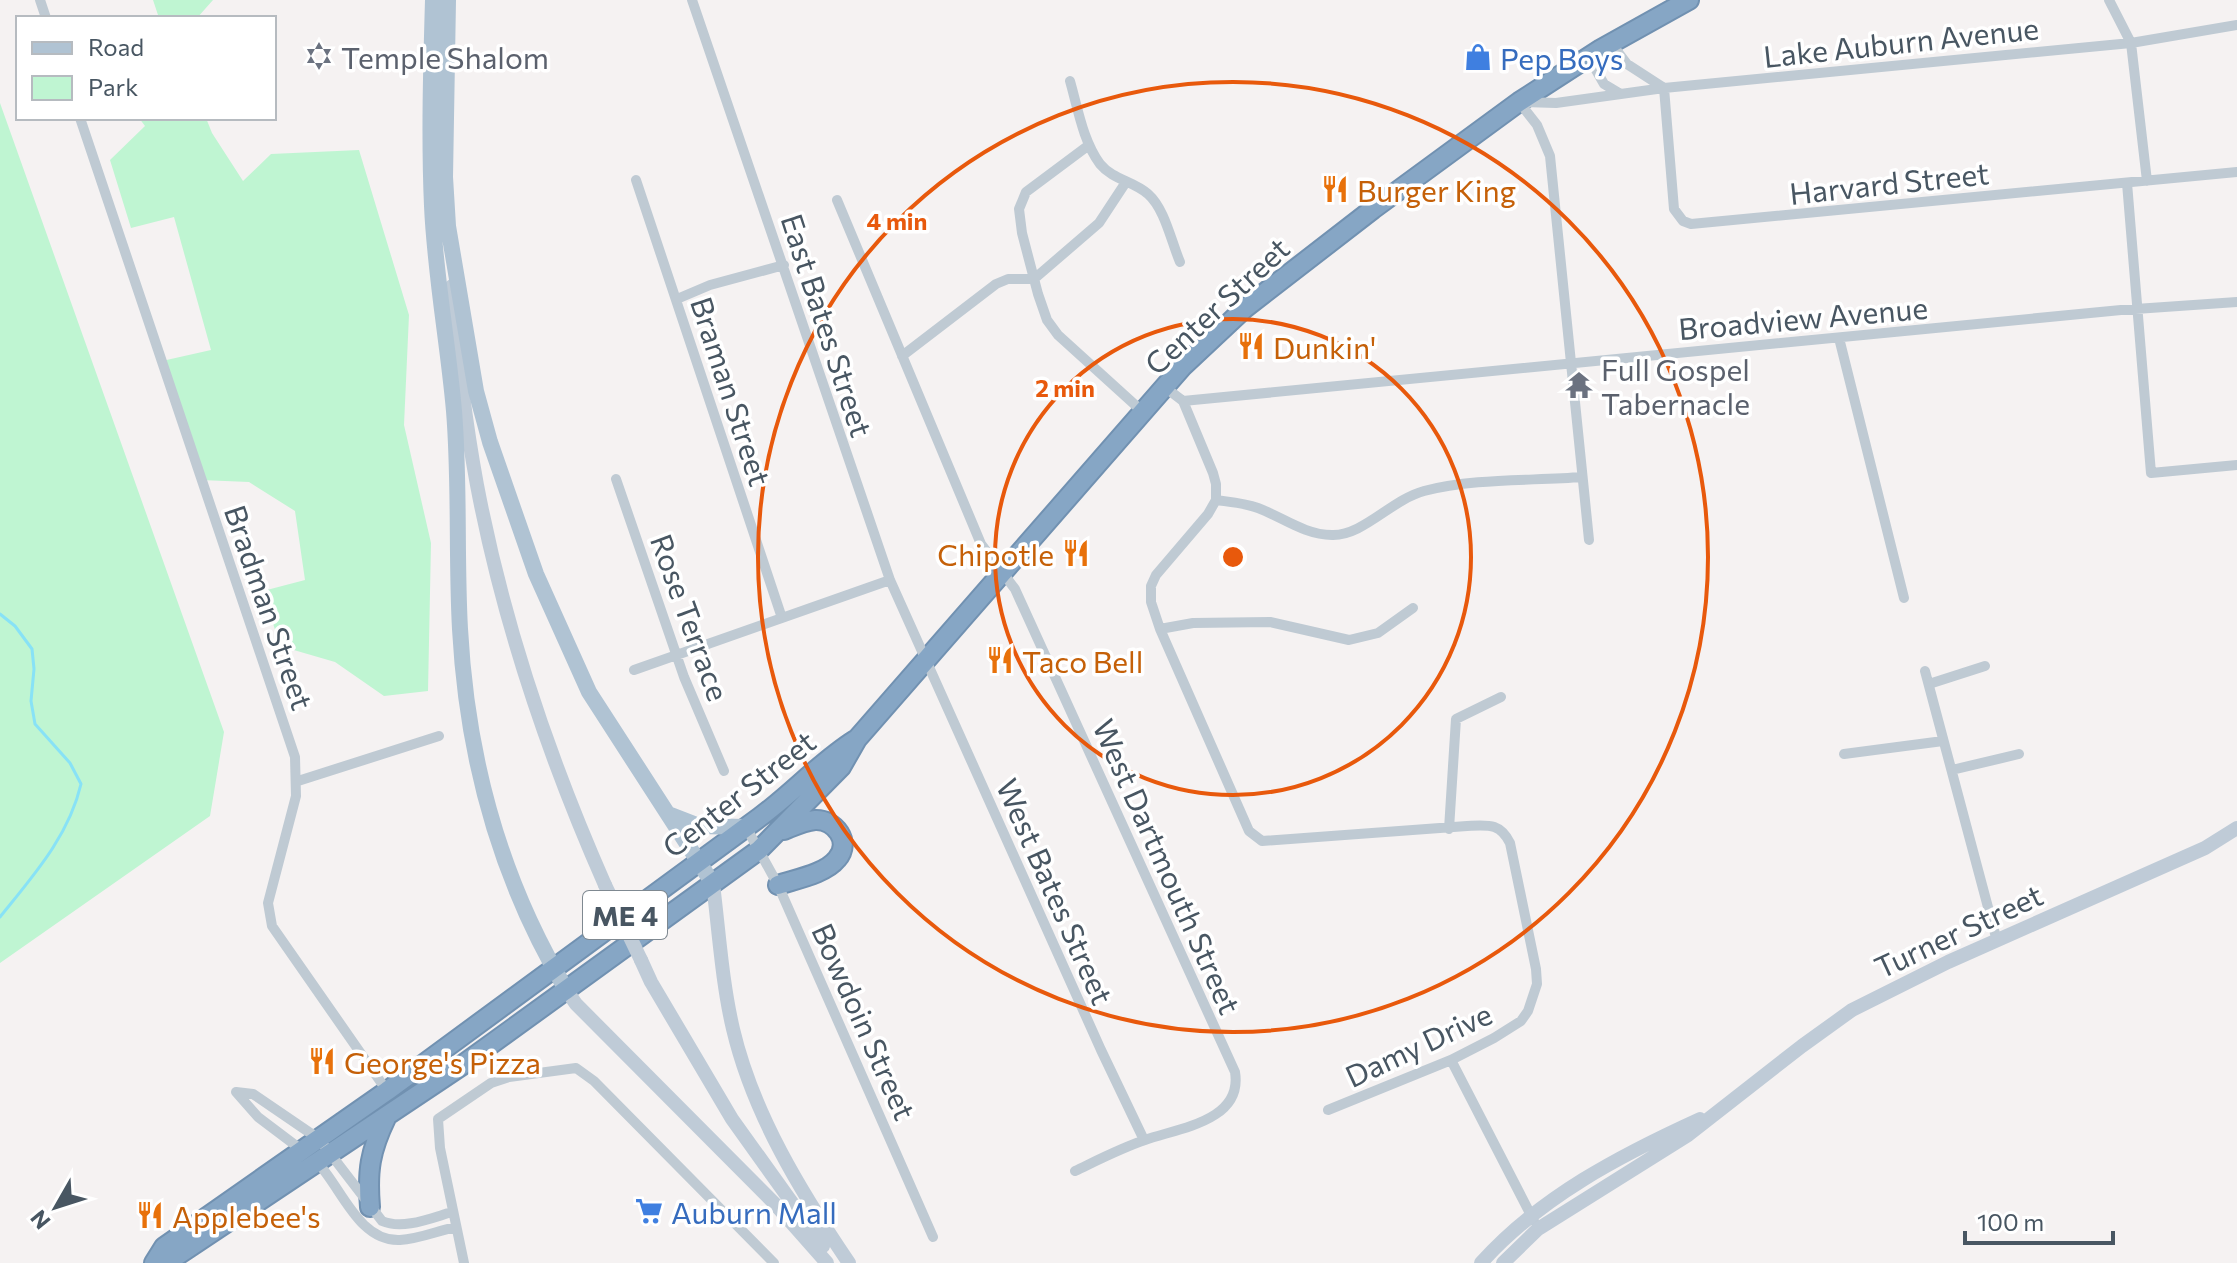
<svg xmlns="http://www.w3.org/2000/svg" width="2237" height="1263" font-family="Commissioner,sans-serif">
  <rect width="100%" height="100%" fill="#f5f2f2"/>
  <path fill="#bff5d2" d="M153,0H213L197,18H159Z
    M0,103L224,732L210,816L0,963Z
    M139,118H206L212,133L243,181L271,154L359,150L409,315L404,425L431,543L428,691L384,696L335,662L280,646L263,591L305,580L295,511L249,482L201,480L162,361L211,350L174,217L131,228L110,160L145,126Z"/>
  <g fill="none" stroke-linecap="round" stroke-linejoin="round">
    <path stroke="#88e2f6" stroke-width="3" d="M0,614L15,626L32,649L34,669L31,701L35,724L70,763L81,784C69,836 33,876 0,917"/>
    <g stroke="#7191b1" stroke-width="22">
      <path id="highway" d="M778,885C796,879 825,874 837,859C852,842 835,819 815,820C804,821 794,826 784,830
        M370,1207C367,1171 370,1151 386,1118
        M154,1263L164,1247L387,1091L760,817C793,793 820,762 855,740
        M166,1263L461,1066L759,850L841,767L857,739L1182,367L1245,308L1373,209L1519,102L1601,49L1689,0"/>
    </g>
    <path stroke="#bfcad3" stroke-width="10" d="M40,0L46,18
      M692,0L890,580L1101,1050L1144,1140
      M2109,0L2131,43L2147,181
      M1611,43L1627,64L1664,88
      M1588,56L1604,84L1619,93
      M1070,81C1078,109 1083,141 1100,164C1113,180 1134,181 1148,194C1165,209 1171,241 1180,262
      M1664,88L1674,209L1683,221L1691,224L2237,172
      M1519,102L1537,125L1550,156L1589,540
      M1524,102L1556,103L1664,88L2131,43L2237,25
      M80,118L295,757L296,796L268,903L272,926L387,1091
      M1089,145L1026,192L1019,209L1022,233L1038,294L1047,320L1058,335L1144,413
      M636,180L782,618
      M2127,183L2151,473L2237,465
      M837,200L981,544L1015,589L1235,1072C1243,1121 1179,1128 1145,1140C1121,1148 1098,1160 1075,1171
      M677,299L710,285L784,265
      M1839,338L1904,598
      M902,356L996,284L1008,279H1034L1099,223L1126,182
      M1166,388L1183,401L1213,473L1216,484V500
      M1183,401L2121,310L2237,302
      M616,479L684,677L724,771
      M1216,500L1208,514L1156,575L1151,586V602L1160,629L1249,831L1262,841L1467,826C1489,825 1500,823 1510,843L1536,969L1537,984L1528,1011L1521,1021L1494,1038L1451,1060L1328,1110
      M1216,500C1230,502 1244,503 1258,508C1282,517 1305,535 1332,535C1363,536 1391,500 1424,491C1474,478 1531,481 1582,477
      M1160,629L1193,623L1270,622L1349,640L1378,633L1413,608
      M634,670L890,580
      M1925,671L1997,941
      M1929,684L1985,666
      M1844,754L1943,741
      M1952,770L2019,754
      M298,781L439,736
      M746,827L778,885L933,1237
      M1449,829L1456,719L1501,697
      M1451,1060L1534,1221
      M236,1092L258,1117L303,1151
      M236,1092L253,1094L319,1139L382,1221C403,1230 431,1218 452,1212
      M316,1161C341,1186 358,1242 400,1240C419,1239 437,1231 456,1227
      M464,1263L440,1148L438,1119L491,1083L509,1077L576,1068L594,1081L774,1263"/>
    <path stroke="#bfcbd7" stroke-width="14" d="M452,286C457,352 465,420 477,485C503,622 549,758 605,885
      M713,884C719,932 722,982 733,1029C753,1114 801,1192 849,1263
      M641,960L651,982L732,1119L823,1246
      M567,991L576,1004L775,1204L827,1263
      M1481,1263C1540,1197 1621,1155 1700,1119
      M1503,1263L1538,1229L1688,1135L1802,1046L1852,1010L1948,962L2205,848L2237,828"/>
    <path stroke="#b0c3d3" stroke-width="16" d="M433,0C431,69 429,138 432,206C435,275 448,343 454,411C460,484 456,557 460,629C467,759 500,880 567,991
      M448,0L445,177L448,226L476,391L490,442L536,574L589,692L713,884
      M668,814L699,826L746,827"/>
    <use href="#highway" stroke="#86a6c5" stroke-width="18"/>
    <path stroke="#bfcbd7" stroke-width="14" d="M605,885L641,960"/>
  </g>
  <g fill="none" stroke="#e8590c" stroke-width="4">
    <circle cx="1233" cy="557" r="238"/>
    <circle cx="1233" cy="557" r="475"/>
  </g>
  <defs>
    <g id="synagogue-bare" transform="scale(2.16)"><path d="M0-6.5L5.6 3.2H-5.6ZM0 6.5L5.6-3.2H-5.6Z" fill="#6b7280" stroke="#fff" stroke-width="2.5" paint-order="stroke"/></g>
    <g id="shop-bare" transform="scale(2.16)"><path d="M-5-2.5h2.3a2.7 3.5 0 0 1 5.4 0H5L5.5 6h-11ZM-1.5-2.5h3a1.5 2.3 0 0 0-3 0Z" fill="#3f7fe0" stroke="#fff" stroke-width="2.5" paint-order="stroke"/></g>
    <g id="restaurant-bare" transform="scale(2.16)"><path d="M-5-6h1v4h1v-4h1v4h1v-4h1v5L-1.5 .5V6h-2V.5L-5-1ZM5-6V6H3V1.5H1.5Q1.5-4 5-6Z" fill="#e8710a" stroke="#fff" stroke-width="2.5" paint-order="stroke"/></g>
    <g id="temple-bare" transform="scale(2.16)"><path d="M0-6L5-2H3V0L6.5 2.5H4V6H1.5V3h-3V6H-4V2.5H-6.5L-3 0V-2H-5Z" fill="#6b7280" stroke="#fff" stroke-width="2.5" paint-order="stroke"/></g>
    <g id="supermarket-bare" transform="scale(2.16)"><path d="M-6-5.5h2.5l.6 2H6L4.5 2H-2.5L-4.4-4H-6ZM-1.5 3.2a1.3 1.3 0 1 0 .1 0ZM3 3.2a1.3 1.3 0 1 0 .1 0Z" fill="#3f7fe0" stroke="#fff" stroke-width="2.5" paint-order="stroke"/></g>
  </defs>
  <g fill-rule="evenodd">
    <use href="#synagogue-bare" x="319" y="56"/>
    <use href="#shop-bare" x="1478" y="57"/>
    <use href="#restaurant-bare" x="1335" y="189"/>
    <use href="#restaurant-bare" x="1251" y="346"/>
    <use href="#temple-bare" x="1579" y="385"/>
    <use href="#restaurant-bare" x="1076" y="553"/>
    <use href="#restaurant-bare" x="1000" y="660"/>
    <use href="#restaurant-bare" x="322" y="1061"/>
    <use href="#supermarket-bare" x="649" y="1211"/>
    <use href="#restaurant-bare" x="150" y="1215"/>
  </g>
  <g text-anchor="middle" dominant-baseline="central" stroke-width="7" stroke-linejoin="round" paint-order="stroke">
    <rect fill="#fff" stroke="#7f8991" stroke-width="2" x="583" y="891" width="84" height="48" rx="6"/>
    <g font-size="28" font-weight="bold" fill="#485662">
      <text x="625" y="915">ME 4</text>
    </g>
    <g font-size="30" fill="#485662" stroke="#fff">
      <text transform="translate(1901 41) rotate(-6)">Lake Auburn Avenue</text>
      <text transform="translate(1889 182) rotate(-6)">Harvard Street</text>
      <text transform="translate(1216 305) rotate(-43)">Center Street</text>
      <text transform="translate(1803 317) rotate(-5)">Broadview Avenue</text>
      <text transform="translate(828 325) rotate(72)">East Bates Street</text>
      <text transform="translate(732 391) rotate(72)">Braman Street</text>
      <text transform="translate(270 607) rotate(71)">Bradman Street</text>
      <text transform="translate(691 617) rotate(70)">Rose Terrace</text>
      <text transform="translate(738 793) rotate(-38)">Center Street</text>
      <text transform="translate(1168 866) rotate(66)">West Dartmouth Street</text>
      <text transform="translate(1056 891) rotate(66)">West Bates Street</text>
      <text transform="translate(1958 930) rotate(-25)">Turner Street</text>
      <text transform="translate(865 1021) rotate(66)">Bowdoin Street</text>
      <text transform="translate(1418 1044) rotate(-25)">Damy Drive</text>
    </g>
    <g font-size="30" fill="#5b616d" stroke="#fff" text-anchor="start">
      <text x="341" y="56">Temple Shalom</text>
      <text x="1601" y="368">Full Gospel<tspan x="1601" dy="34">Tabernacle</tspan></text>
    </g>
    <g font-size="30" fill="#366cbe" stroke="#fff" text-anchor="start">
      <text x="1500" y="57">Pep Boys</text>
      <text x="671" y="1211">Auburn Mall</text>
    </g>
    <g font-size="30" fill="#c56008" stroke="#fff" text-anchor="start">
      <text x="1357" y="189">Burger King</text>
      <text x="1273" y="346">Dunkin'</text>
      <text x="1054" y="553" text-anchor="end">Chipotle</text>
      <text x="1022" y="660">Taco Bell</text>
      <text x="344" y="1061">George's Pizza</text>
      <text x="172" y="1215">Applebee's</text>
    </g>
  </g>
  <circle cx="1233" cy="557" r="12" fill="#e8590c" stroke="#fff" stroke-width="4"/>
  <g font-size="24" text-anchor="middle" font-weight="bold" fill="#e8590c" stroke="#fff" stroke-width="7" stroke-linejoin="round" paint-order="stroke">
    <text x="897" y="230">4 min</text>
    <text x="1065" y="397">2 min</text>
  </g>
  <rect x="16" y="16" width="260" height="104" fill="#ffffff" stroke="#b6bbc0" stroke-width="2"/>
  <rect x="32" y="42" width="40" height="12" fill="#b0c3d3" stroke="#b6bbc0" stroke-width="2"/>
  <text x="88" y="56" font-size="24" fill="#485662">Road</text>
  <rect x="32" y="76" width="40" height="24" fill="#bff5d2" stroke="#b6bbc0" stroke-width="2"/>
  <text x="88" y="96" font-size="24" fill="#485662">Park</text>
  <g transform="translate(56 1207) rotate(231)" stroke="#ffffff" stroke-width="6" paint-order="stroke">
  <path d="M0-6L14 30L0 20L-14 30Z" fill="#485662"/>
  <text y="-12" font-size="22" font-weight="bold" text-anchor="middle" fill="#485662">N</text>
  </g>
  <path d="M1965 1231v12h148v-12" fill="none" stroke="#485662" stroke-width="4"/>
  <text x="1977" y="1231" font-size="24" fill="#485662" stroke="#ffffff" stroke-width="6" paint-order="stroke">100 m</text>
</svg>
